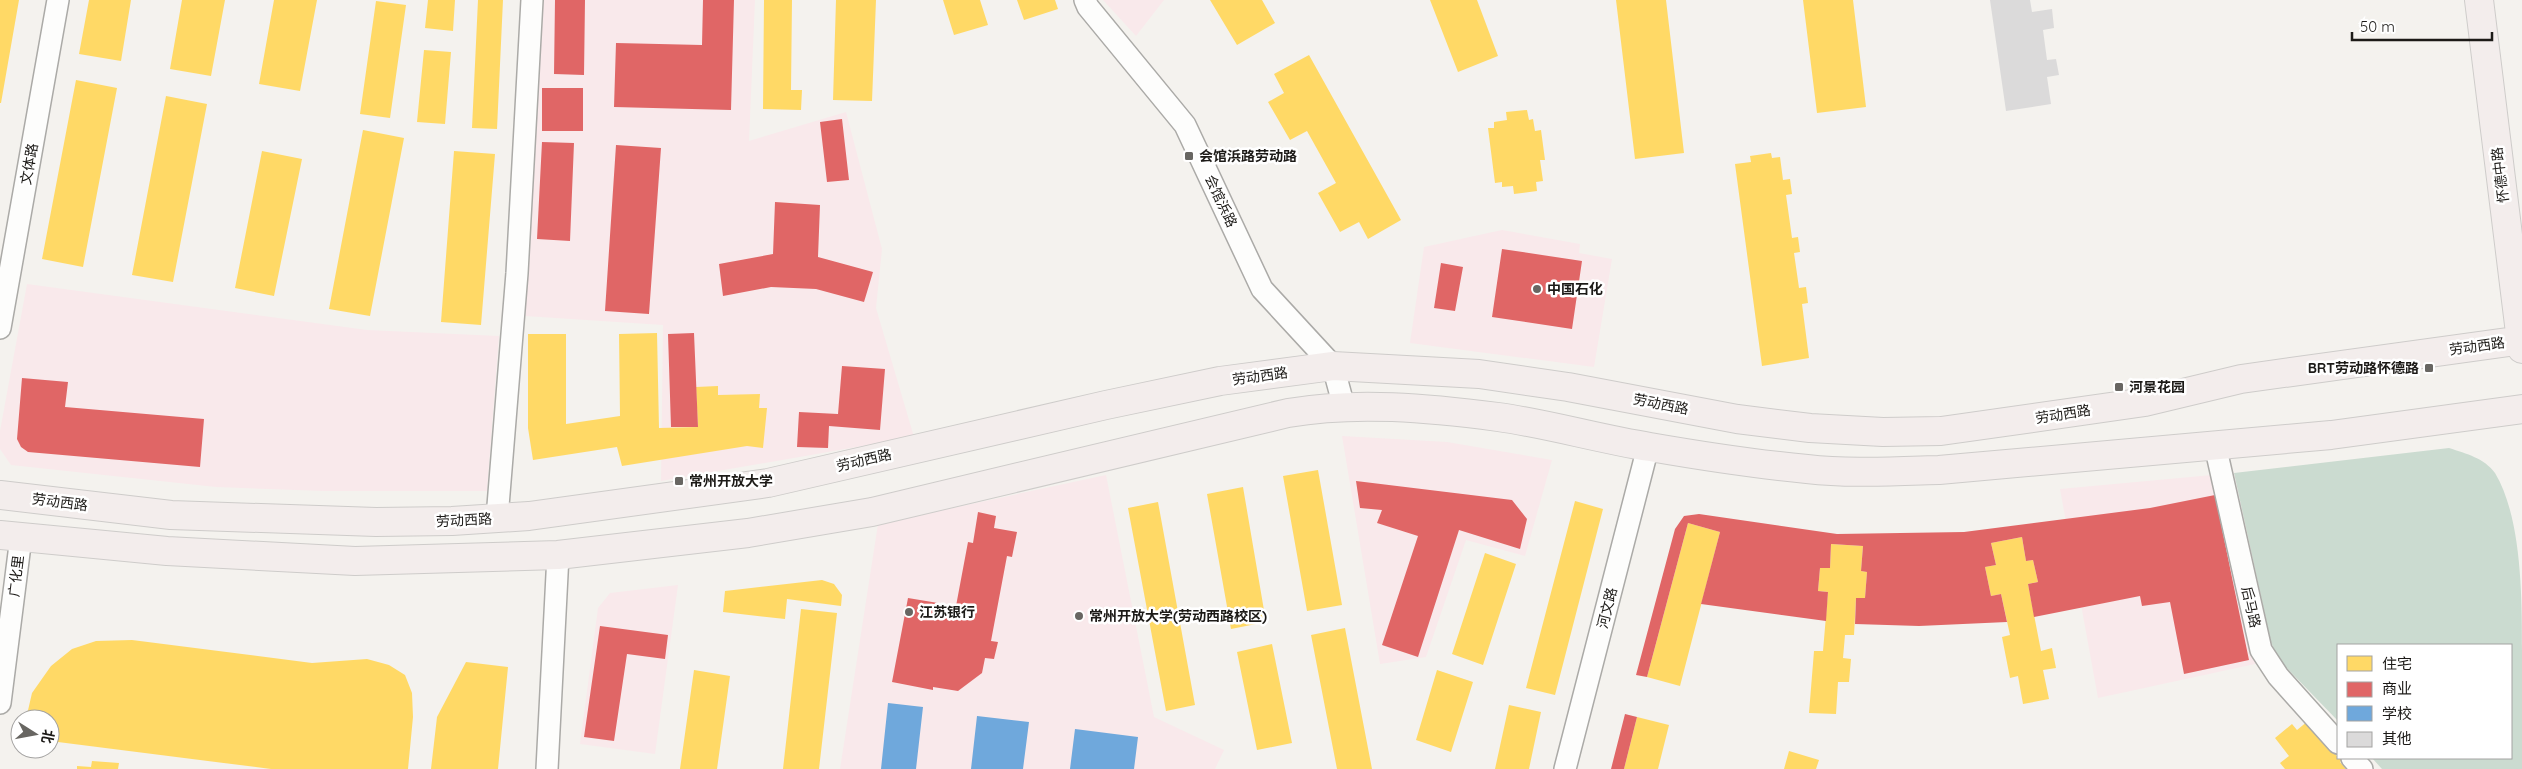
<svg xmlns="http://www.w3.org/2000/svg" width="2522" height="769" font-family="Quicksand,'Noto Sans SC',sans-serif">
  <rect width="100%" height="100%" fill="#f4f2ee"/>
  <path fill="#f9e9eb" d="M542,0H755L749,141L846,112L882,249L876,308L914,437L661,481L663,325L525,316Z
    M1103,0H1164L1136,36Z
    M1502,230L1580,244L1579,253L1612,259L1594,367L1410,343L1424,247Z
    M27,284L367,330L499,336L487,491H324L216,487L11,465L0,449V431Z
    M1342,436L1447,442L1552,460L1525,556L1466,540L1426,657L1380,664Z
    M2234,473L2271,642L2278,659L2098,698L2060,489Z
    M1106,475L1154,717L1224,750L1215,769H840L878,524Z
    M678,585L655,754L580,744L598,608L610,593Z"/>
  <path fill="#cbdbd0" d="M2449,448C2467,454 2484,458 2495,473C2522,518 2522,598 2522,651C2522,690 2522,730 2522,769H2382L2372,758H2511V645H2338V721L2278,659L2271,642L2234,473Z"/>
  <path fill="#ffd966" d="M0,0H19L1,103H0Z
    M89,0H131L121,61L79,54Z
    M182,0H225L211,76L170,69Z
    M274,0H317L300,91L259,84Z
    M428,0H455L453,31L425,28Z
    M478,0H503L497,129L472,128Z
    M764,0H792L791,90H802L801,110L763,109Z
    M836,0H876L872,101L833,100Z
    M943,0H980L988,25L954,35Z
    M1017,0H1055L1058,9L1024,20Z
    M1210,0H1262L1275,23L1237,45Z
    M1430,0H1477L1498,56L1458,72Z
    M1616,0H1666L1684,153L1635,159Z
    M1803,0H1853L1866,107L1817,113Z
    M376,1L406,5L390,118L360,114Z
    M424,50L451,52L445,124L417,122Z
    M1309,55L1401,220L1368,239L1359,222L1340,232L1318,193L1336,183L1307,131L1290,140L1268,102L1284,93L1274,74Z
    M76,80L117,88L83,267L42,259Z
    M166,96L207,104L173,282L132,275Z
    M1527,110L1529,120L1533,119L1535,131L1541,130L1545,160H1540L1543,181L1536,182L1537,191L1514,194L1513,186L1502,187V182L1495,183L1488,128H1494V122L1507,120L1506,112Z
    M363,130L404,138L370,316L329,309Z
    M262,151L302,159L274,296L235,288Z
    M454,151L495,154L481,325L441,322Z
    M1771,153L1772,158L1780,157L1783,180L1790,179L1792,194L1786,195L1792,238L1798,237L1800,252L1794,253L1799,288L1806,287L1808,303L1802,304L1809,358L1762,366L1735,164L1751,162L1750,156Z
    M657,333L659,428L698,427L696,387L718,386V395L760,394L759,408H767L763,448L747,446L622,466L617,447L533,460L528,428V334H566V424L620,416L619,334Z
    M1318,470L1342,605L1307,611L1283,476Z
    M1243,487L1266,622L1231,629L1207,494Z
    M1575,501L1603,509L1555,695L1526,688Z
    M1158,502L1195,705L1166,711L1128,508Z
    M1688,523L1720,532L1680,686L1647,677Z
    M2022,537L2026,561L2033,560L2038,582L2028,584L2041,651L2052,648L2056,668L2043,670L2049,699L2023,704L2018,676L2010,678L2002,637L2010,635L2001,594L1991,596L1985,567L1996,565L1991,543Z
    M1831,544L1863,546L1861,571L1867,572L1865,598H1856L1854,635H1845L1843,658L1851,659L1849,682H1838L1836,714L1809,713L1814,651H1823L1828,592L1818,591L1820,568H1830Z
    M1485,553L1516,564L1483,665L1452,654Z
    M822,580L834,584L842,595L841,606L787,599L785,619L723,612L725,591Z
    M801,609L837,613L819,769H783Z
    M1345,628L1372,769H1337L1311,635Z
    M132,640L312,663L367,659L389,665L405,675L412,693L413,717L408,769H271L50,741V719H26L32,693L51,666L72,649L96,641Z
    M1272,644L1292,743L1257,750L1237,652Z
    M466,662L508,667L498,769H431L437,717Z
    M694,670L730,676L717,769H680Z
    M1437,670L1473,682L1451,752L1416,740Z
    M1509,705L1541,712L1529,769H1495Z
    M1637,717L1669,725L1658,769H1624Z
    M2308,721L2327,741L2338,758L2342,760L2340,762L2346,769H2285L2280,763L2289,756L2275,738L2292,724L2297,730Z
    M1789,751L1819,760L1816,769H1784Z
    M92,761L119,763L118,769H77V766L91,767Z"/>
  <path fill="#e06666" d="M555,0H585L584,75L554,74Z
    M703,0H734L731,110L614,107L616,43L702,45Z
    M542,88H583V131H542Z
    M842,119L849,180L827,182L820,122Z
    M542,142L574,143L570,241L537,239Z
    M616,145L661,148L649,314L605,311Z
    M775,202L820,205L818,257L873,272L864,302L816,289L771,287L723,296L719,264L773,254Z
    M1502,249L1582,261L1572,329L1492,317Z
    M1441,263L1463,267L1455,311L1434,308Z
    M694,333L698,427H671L668,334Z
    M842,366L885,369L880,430L829,426L828,448L797,447L799,412L838,414Z
    M22,378L68,382L65,407L204,419L200,467L28,452L21,447L17,439Z
    M1356,481L1512,500L1527,519L1520,549L1459,530L1418,657L1382,645L1418,536L1377,523L1382,510L1360,508Z
    M2215,495L2249,660L2184,674L2170,602L2142,606L2140,596L2034,617L2028,584L2038,582L2033,560L2026,561L2022,537L1991,543L1996,565L1985,567L1991,596L2001,594L2007,622L1919,626L1855,624L1856,598H1865L1867,572L1861,571L1863,546L1831,544L1830,568H1820L1818,591L1828,592L1826,621L1701,604L1720,532L1688,523L1647,677L1636,675L1675,529L1684,516L1699,514L1837,534L1964,532L2150,508Z
    M978,512L996,516L994,528L1017,532L1012,557L1007,556L991,641L998,642L994,659L985,658L982,673L958,691L933,687V690L892,682L908,598L956,606L968,542L973,543Z
    M600,626L668,635L665,659L627,654L614,741L584,737Z
    M1625,714L1637,717L1624,769H1611Z"/>
  <path fill="#6fa8dc" d="M888,703L923,707L916,769H881Z
    M977,716L1029,722L1023,769H971Z
    M1075,729L1138,737L1134,769H1070Z"/>
  <path fill="#dbdada" d="M1990,0H2030L2032,12L2052,9L2054,28L2043,30L2047,60L2056,59L2059,75L2047,77L2051,104L2006,111Z"/>
  <g fill="none" stroke-linecap="round" stroke-linejoin="round">
    <g stroke="#abaaa7" stroke-width="24">
      <path id="minor" d="M1085,0L1088,7L1185,125L1262,289L1333,366L1344,407
        M0,328L58,0
        M2215,445L2261,650L2278,676L2338,743
        M497,518L517,273L532,0
        M0,703L21,537
        M2352,758L2362,769
        M547,769L558,555
        M1565,769L1648,447"/>
    </g>
    <g stroke="#ceccca" stroke-width="30">
      <path id="major" d="M2479,0L2522,349
        M0,495L171,515L376,522L452,521L529,516L768,483L1106,405L1220,381L1333,366L1479,374L1568,387L1737,419L1810,428L1883,432L1941,431L2145,402L2241,379L2522,340
        M0,535L167,551L355,561L558,555L748,533L872,512L1288,413C1356,401 1429,408 1498,417C1549,424 1599,439 1650,447C1702,456 1754,464 1807,469C1850,474 1895,471 1939,470L2331,435L2522,409"/>
    </g>
    <use href="#minor" stroke="#fdfdfc" stroke-width="21"/>
    <use href="#major" stroke="#f3edec" stroke-width="28"/>
  </g>
  <g fill="#686662" stroke="#fff" stroke-width="2">
    <rect x="1184" y="151" width="10" height="10" rx="2.5"/>
    <circle cx="1537" cy="289" r="5"/>
    <rect x="2424" y="363" width="10" height="10" rx="2.5"/>
    <rect x="2114" y="382" width="10" height="10" rx="2.5"/>
    <rect x="674" y="476" width="10" height="10" rx="2.5"/>
    <circle cx="909" cy="612" r="5"/>
    <circle cx="1079" cy="616" r="5"/>
  </g>
  <g text-anchor="middle" dominant-baseline="central" stroke-width="5" stroke-linejoin="round" paint-order="stroke">
    <g font-size="14" font-weight="bold" fill="#1c1a17" stroke="#fff" text-anchor="start">
      <text x="1199" y="156">会馆浜路劳动路</text>
      <text x="1547" y="289">中国石化</text>
      <text x="2419" y="368" text-anchor="end">BRT劳动路怀德路</text>
      <text x="2129" y="387">河景花园</text>
      <text x="689" y="481">常州开放大学</text>
      <text x="919" y="612">江苏银行</text>
      <text x="1089" y="616">常州开放大学(劳动西路校区)</text>
    </g>
    <g font-size="14" fill="#1c1a17" stroke="#fff">
      <text transform="translate(29 164) rotate(-80)">文体路</text>
      <text transform="translate(2500 175) rotate(-97)">怀德中路</text>
      <text transform="translate(1221 201) rotate(65)">会馆浜路</text>
      <text transform="translate(2477 346) rotate(-8)">劳动西路</text>
      <text transform="translate(1260 376) rotate(-8)">劳动西路</text>
      <text transform="translate(1661 404) rotate(11)">劳动西路</text>
      <text transform="translate(2063 414) rotate(-9)">劳动西路</text>
      <text transform="translate(864 460) rotate(-13)">劳动西路</text>
      <text transform="translate(60 502) rotate(7)">劳动西路</text>
      <text transform="translate(464 520) rotate(-3)">劳动西路</text>
      <text transform="translate(16 576) rotate(-83)">广化里</text>
      <text transform="translate(2251 607) rotate(77)">后马路</text>
      <text transform="translate(1607 608) rotate(-76)">河文路</text>
    </g>
  </g>
  <rect x="2337" y="644" width="175" height="115" fill="#ffffff" stroke="#a4a3a2"/>
  <rect x="2347" y="656" width="25" height="15" fill="#ffd966" stroke="#a4a3a2"/>
  <text x="2382" y="669" font-size="15" fill="#1c1a17">住宅</text>
  <rect x="2347" y="682" width="25" height="15" fill="#e06666" stroke="#a4a3a2"/>
  <text x="2382" y="694" font-size="15" fill="#1c1a17">商业</text>
  <rect x="2347" y="706" width="25" height="15" fill="#6fa8dc" stroke="#a4a3a2"/>
  <text x="2382" y="719" font-size="15" fill="#1c1a17">学校</text>
  <rect x="2347" y="732" width="25" height="15" fill="#dbdada" stroke="#a4a3a2"/>
  <text x="2382" y="744" font-size="15" fill="#1c1a17">其他</text>
  <g transform="translate(35 734) rotate(101)"><circle r="24" fill="#ffffff" stroke="#a4a3a2"/>
  <path d="M0-4L9 19L0 12L-9 19Z" fill="#686662"/>
  <text y="-8" font-size="14" font-weight="bold" text-anchor="middle" fill="#1c1a17">北</text>
  </g>
  <path d="M2352 32v8h140v-8" fill="none" stroke="#1c1a17" stroke-width="2.5"/>
  <text x="2360" y="32" font-size="15" fill="#1c1a17" stroke="#ffffff" stroke-width="4" paint-order="stroke">50 m</text>
</svg>
